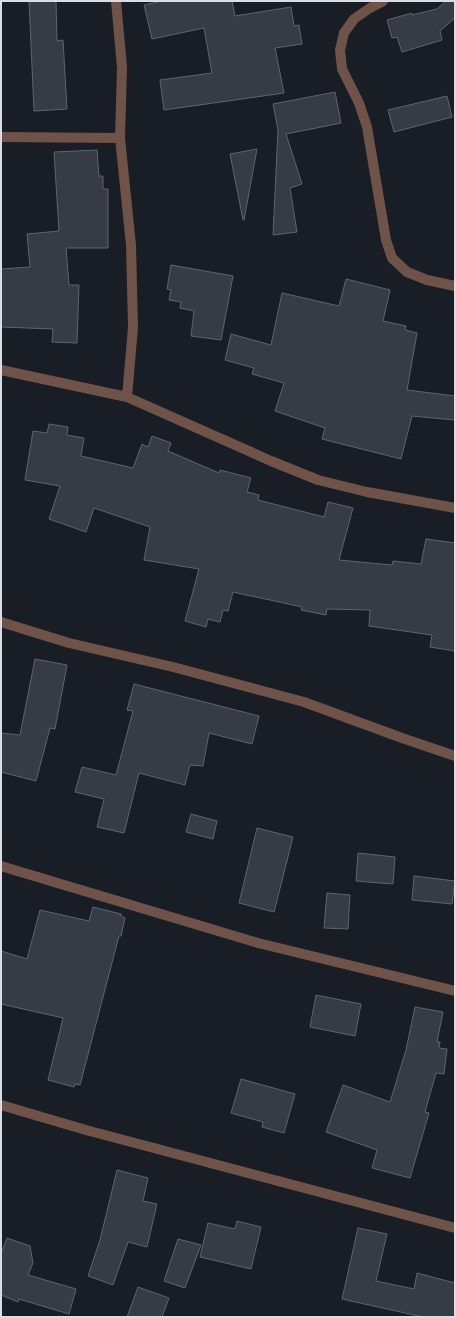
<svg xmlns="http://www.w3.org/2000/svg" width="456" height="1318" font-family="'Space Grotesk',sans-serif">
  <rect width="100%" height="100%" fill="#181d26"/>
  <path fill="#363b45" stroke="#5f6570" d="M29,1H56L57,41L63,40L67,109L34,111Z
    M162,1H232L235,16L291,7L294,26L299,25L302,44L275,48L284,93L164,110L160,80L212,73L204,28L152,39L144,5Z
    M446,1H455V18L440,31L442,40L402,52L397,37L392,38L387,20L412,13V15L437,9Z
    M335,92L341,123L286,134L302,184L290,188L297,232L273,235L278,130L273,104Z
    M447,96L452,117L394,132L388,110Z
    M257,149L244,220H243L230,154Z
    M97,150L99,176H103V189H108V248H66L69,285H79L77,343L52,342L53,329L1,327V269L30,267L27,234L59,231L54,152Z
    M171,265L233,276L221,340L191,336L194,311L180,308L181,302L169,300L171,290L167,289Z
    M346,279L390,290L383,321L406,326L405,330L417,333L407,390L455,396V420L412,416L401,459L322,439L325,428L275,411L284,383L252,374L254,368L225,360L231,334L271,345L282,293L339,306Z
    M49,424L68,427L67,435L84,438L81,456L133,468L142,444L148,447L152,436L171,443L168,451L219,473L220,470L251,478L247,492L259,495L258,500L324,517L328,502L353,508L339,560L392,565L393,561L421,564L426,539L455,543V651L430,647L432,635L369,626L370,610L327,609L326,615L301,610L302,607L233,592L228,611L223,610L220,622L208,619L206,627L185,621L199,569L144,560L150,527L94,508L86,532L49,519L60,486L25,480L33,431L47,433Z
    M35,659L67,665L55,729L50,728L36,781L1,772V733L20,735Z
    M134,684L259,716L252,744L209,733L203,766L190,765L185,785L139,773L124,833L97,827L104,799L75,792L82,767L116,775L133,711L127,710Z
    M191,814L217,821L213,839L186,832Z
    M257,828L293,837L274,912L239,903Z
    M358,853L395,857L393,884L356,881Z
    M414,876L455,881L452,904L412,900Z
    M327,893L350,895L348,929L324,928Z
    M93,907L121,914V916L125,918L121,936H119L80,1085L75,1084L74,1087L48,1080L63,1018L1,1004V951L27,959L40,910L89,921Z
    M316,995L361,1004L355,1036L310,1027Z
    M415,1007L443,1012L437,1042H440L439,1048L447,1049L444,1074L436,1073L425,1112L429,1113L410,1178L372,1168L377,1150L326,1132L343,1085L390,1102L406,1050Z
    M241,1079L295,1094L284,1133L262,1127L263,1122L231,1113Z
    M117,1170L148,1178L143,1201L157,1204L147,1247L128,1242L113,1285L88,1276L100,1240Z
    M237,1221L261,1227L251,1269L200,1257L208,1223L235,1229Z
    M358,1228L387,1234L376,1281L414,1289L417,1273L455,1283V1317H423L342,1299Z
    M7,1238L30,1246L33,1263L28,1275L76,1289L69,1314L19,1299L18,1302L1,1295V1254Z
    M178,1239L201,1245L185,1288L164,1281Z
    M138,1287L169,1298L162,1317H127Z"/>
  <g fill="none" stroke-linecap="round" stroke-linejoin="round">
    <path stroke="#6f5349" stroke-width="10" d="M116,1L122,67L120,138L131,245L133,327L127,397
      M383,1L370,8L354,19L344,33L340,50L342,69L359,103L367,127L386,240L392,258L407,272L427,280L455,286
      M1,137L120,138
      M1,370L127,397L271,461L318,480L367,492L455,508
      M1,622L69,643L173,667L304,702L402,738L455,756
      M1,866L258,943L455,991
      M1,1105L86,1130L455,1228"/>
  </g>
  <rect width="456" height="1318" fill="none" stroke="#dadee4" stroke-width="4"/>
</svg>
